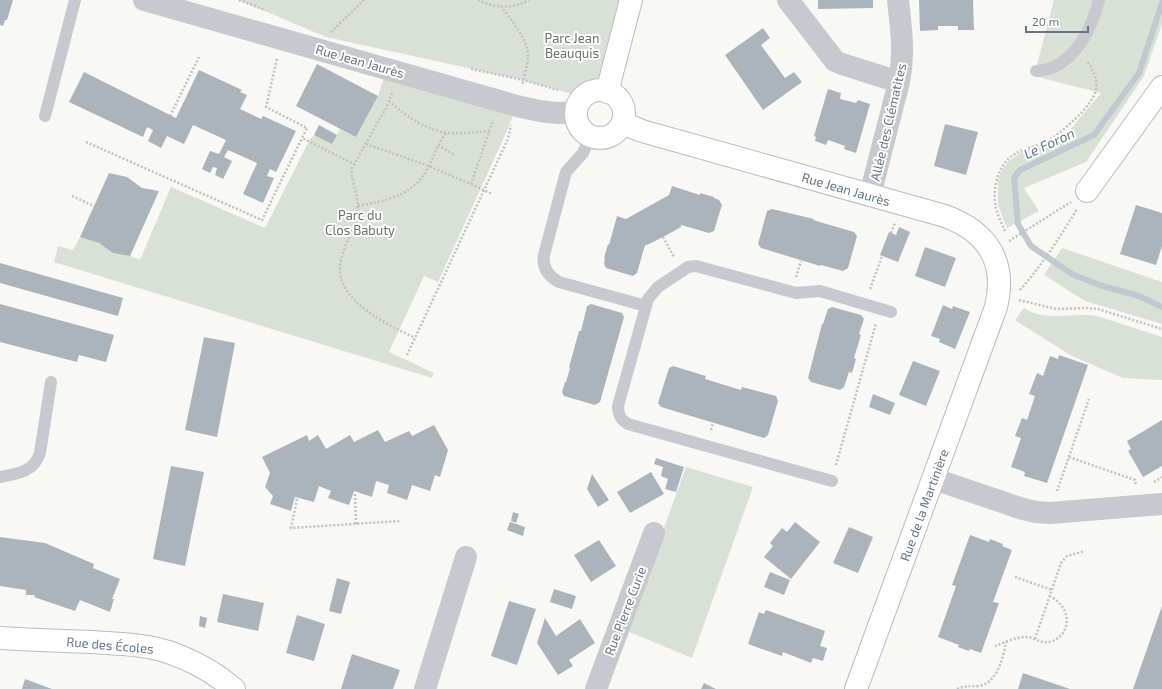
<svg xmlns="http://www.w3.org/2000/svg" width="1162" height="689" font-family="'Exo 2',sans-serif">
  <rect width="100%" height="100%" fill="#f8f8f5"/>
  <path fill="#d9e0d6" d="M239,0H631L603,91L590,93L583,97L523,80L326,37Z
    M1054,0H1162V24L1144,76L1086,162L1024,188L1039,211L1007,228L998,205V183L999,177L1003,168L1009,161L1023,151L1063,138L1101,93L1034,76Z
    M387,69L517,106L506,133L438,282L424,276L389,352L434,373L432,378L54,262L58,246L73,250L80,237L99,243L113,253L130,256L140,260L171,187L265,228L310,139L314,135L332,144L340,129L356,137L378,96Z
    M1062,248L1162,282V324L1085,301L1044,275Z
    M1024,308C1046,323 1073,312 1097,316L1162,337V380L1123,378L1070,355L1015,320Z
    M686,467L753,487L692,658L627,631Z"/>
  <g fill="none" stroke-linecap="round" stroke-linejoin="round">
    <path stroke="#c0c9cf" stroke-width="6" d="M1162,3L1139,73L1094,135L1020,170L1014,178L1018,224L1031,246L1072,274L1099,285L1139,296L1162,307"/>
  </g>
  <path fill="#acb4bb" d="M0,0H13L7,20H5L3,26L0,25Z
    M818,0H873V8L818,9Z
    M919,0H973L974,30H958V26H938V30L920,31Z
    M763,28L770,38L761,45L785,78L794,72L802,82L763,110L725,55Z
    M317,64L378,96L356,137L296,106Z
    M199,70L242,90L240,92L247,95L240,109L261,119L263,116L296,131L276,172L270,169L267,176L274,178L263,203L243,194L257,163L228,150L224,157L232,161L223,179L215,175L217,168L213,167L210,173L202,169L210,151L219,154L226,140L193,125L184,144L167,136L161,148L148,141L153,130L147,127L143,137L69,102L84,72L176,118Z
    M828,89L841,93L840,99L856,103L858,100L870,104L856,153L844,149L845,146L828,140L826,145L815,141L816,137L814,136Z
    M945,124L978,132L966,175L934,166Z
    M319,125L337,135L332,144L314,135Z
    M109,173L127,177L142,188L159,191L130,256L113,253L99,243L80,237Z
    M672,186L700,195V193L714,197V198L719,200L722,205L714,231L709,233L681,225V227L663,237L647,245H645L637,273L633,276L606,268L604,264L605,258H604L608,244L609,245L617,216L626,219L669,195Z
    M1136,205L1162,213V246L1156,265L1120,254Z
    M772,209L814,219L813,220L854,232L857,236L848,268L843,271L821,265L820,266L761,248L758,244L767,211Z
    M899,227L910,232L898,262L880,255L889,232L896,235Z
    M925,247L956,258L945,287L915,276Z
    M0,263L123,298L118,316L0,283Z
    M0,304L114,335L106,362L79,355L77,362L0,342Z
    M591,304L622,313L624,317L600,402L595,405L564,396L562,392L565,382H566L570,368L569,367L579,331H581L587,306Z
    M943,305L952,309L953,306L970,312L955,349L939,342L940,339L931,336Z
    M832,307L861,315L864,319L859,334L861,335L854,358L856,359L852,373L849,372L844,387L840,390L811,382L808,378L822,324H823L828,309Z
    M204,337L235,343L217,437L185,430Z
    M1059,355L1088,365L1047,483L1024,476L1025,472L1011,467L1021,438L1015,436L1022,418L1027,420L1035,396L1029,394L1037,373L1043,376L1050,356L1058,359Z
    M913,361L940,371L926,406L899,395Z
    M673,366L706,376L705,379L741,390L742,387L776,396L778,401L768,435L764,438L661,407L658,403L669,368Z
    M873,394L895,403L890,415L869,407Z
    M1162,420V466L1143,477L1128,451L1131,449L1127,441Z
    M434,425L448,450L440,477L435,475L430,491L412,485L407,500L387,493L389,485L376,481L372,497L354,491L349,505L328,498L331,491L319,486L314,502L295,497L291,511L270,504L273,496L265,487L270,473L262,457L307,435L309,441L318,435L326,449L350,435L354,442L378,430L385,442L409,431L412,436Z
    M656,458L684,467L676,492L665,489L668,479L661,476L663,467L654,464Z
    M171,466L204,472L185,566L153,559Z
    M651,472L664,494L630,513L617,492Z
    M592,474L609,500L598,507L587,489Z
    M513,512L519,514L516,523L511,521Z
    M510,522L525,527L523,536L507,530Z
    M795,522L820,542L791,579L764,557L773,546L770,543L782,528L787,532Z
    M849,527L873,537L858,573L833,563Z
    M970,535L989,542L990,539L1003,544L1002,546L1012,550L993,602L999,603L981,653L970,649L969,651L958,647L959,645L938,637L956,586L952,585Z
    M0,537L45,543L94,564L93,568L120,579L112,599H114L110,612L80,600L75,611L34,597L35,595H26V590L0,586Z
    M599,540L616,566L591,582L574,555Z
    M770,572L790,580L784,595L764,587Z
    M337,578L350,582L341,614L329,611Z
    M554,589L576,596L572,609L550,602Z
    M223,594L264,603L258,631L217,622Z
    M509,601L536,609L517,665L491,656Z
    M1162,606V689H1133Z
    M766,610L825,631L820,646L827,648L823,661L813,658L811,663L783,652L782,656L748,644L759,612L764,614Z
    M297,615L325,624L314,661L286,653Z
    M200,616L207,618L205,628L199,626Z
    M545,618L556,636L580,619L595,643L569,660L573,666L558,675L537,643Z
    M352,654L400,670L393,689H341Z
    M1023,673L1070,689H1018Z
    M25,679L52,689H22Z
    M704,683L716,689H701Z"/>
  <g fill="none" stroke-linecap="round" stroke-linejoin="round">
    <g stroke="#b8bdc2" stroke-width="24">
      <path id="secondary" d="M576 114a24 24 0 1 1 48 0a24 24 0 1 1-48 0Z
        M607,92L631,0
        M622,123L642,131L945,216C988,232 1007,262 996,307L856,689
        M1087,191L1162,87
        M0,638C31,640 61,641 92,642C117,644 144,644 168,652C192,660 215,673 234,689"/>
    </g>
    <path stroke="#bfc2c4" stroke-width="2.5" stroke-dasharray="2 2" stroke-linecap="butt" d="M239,0L265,10
      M478,0C494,8 514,9 529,0
      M501,6C511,21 529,39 528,58C527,67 524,77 522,86
      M331,32L364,0
      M277,59L266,107L307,128L302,138L354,164
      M471,69L523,80L558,90
      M392,93L387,106L352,168C350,181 360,196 357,211C355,228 345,243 341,260C331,299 387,324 415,338
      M389,101C406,116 427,131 449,133C462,134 476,132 490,131
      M170,116L199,57
      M86,142L262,220L302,138
      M366,144L429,166L471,184L493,120
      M438,145L455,155
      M471,184L492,194
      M72,196L94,206
      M358,206C388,200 414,196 429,166C435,154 438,143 446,133
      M1005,231C1002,224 998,216 996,208C992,190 997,164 1015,154C1024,148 1036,147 1046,142C1061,133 1092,107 1096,90C1098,79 1093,70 1087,61
      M891,233L895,223
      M663,237L674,257
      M1009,241L1071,202
      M796,277L801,261
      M870,289L882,256
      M1020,290C1042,265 1060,237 1077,209
      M1019,300L1056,309L1087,308L1098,309L1162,329
      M407,355L508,139L511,125
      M711,430L713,423
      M1069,457L1135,480L1136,486
      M836,465L876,323
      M1154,482L1162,477
      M1057,491L1089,399
      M355,494L356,524
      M297,499L291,528L400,521
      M1015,577L1052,590
      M1035,639L1061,563L1067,556L1085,551
      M995,646C1004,643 1015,637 1025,637C1033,636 1040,644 1049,642C1064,639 1072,622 1063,608C1060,603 1055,599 1050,596
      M957,689C965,685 971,687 979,686C998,682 1003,658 1006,642"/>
    <path stroke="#c6c9cd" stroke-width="12" d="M1036,71C1042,71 1048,69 1054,67C1080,54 1092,27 1099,0
      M45,116L75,0
      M590,136L583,153L566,172L544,255C542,267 548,276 559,282L646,306
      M0,477C17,474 34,472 40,453L51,382
      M832,481L628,424C621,420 618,415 618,406L648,299L658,287L688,267L696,266L796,293L820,291L891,312"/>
    <path stroke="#c6c9cd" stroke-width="22" d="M144,0L517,106C536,110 556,116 576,111
      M788,0L835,61L842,64L899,82
      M870,195L899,82C905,52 901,30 898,0
      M934,479L1023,509L1036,512L1050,513L1162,504
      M425,689L466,557
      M596,689L654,533"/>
    <use href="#secondary" stroke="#fff" stroke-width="22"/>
  </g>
  <g text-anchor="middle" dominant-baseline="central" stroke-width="4" stroke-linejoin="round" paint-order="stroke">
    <g font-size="13" fill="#657962" stroke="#fff">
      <text x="572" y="38">Parc Jean<tspan x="572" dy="15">Beauquis</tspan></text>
      <text x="360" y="215">Parc du<tspan x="360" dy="15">Clos Babuty</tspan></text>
    </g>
    <g font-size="13" fill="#667687" stroke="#fff">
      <text transform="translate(360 61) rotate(16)">Rue Jean Jaurès</text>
      <text transform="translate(888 122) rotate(-77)">Allée des Clématites</text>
      <text transform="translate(846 189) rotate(16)">Rue Jean Jaurès</text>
      <text transform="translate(924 505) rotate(-70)">Rue de la Martinière</text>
      <text transform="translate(625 611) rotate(-69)">Rue Pierre Curie</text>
      <text transform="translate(110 645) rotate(5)">Rue des Écoles</text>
    </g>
    <g font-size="14" font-style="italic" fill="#637783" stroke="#fff">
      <text transform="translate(1049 143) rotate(-25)">Le Foron</text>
    </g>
  </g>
  <path d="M1026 26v6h62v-6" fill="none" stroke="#667687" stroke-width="2"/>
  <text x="1032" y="26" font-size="12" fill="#667687" stroke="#ffffff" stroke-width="3" paint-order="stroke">20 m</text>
</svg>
